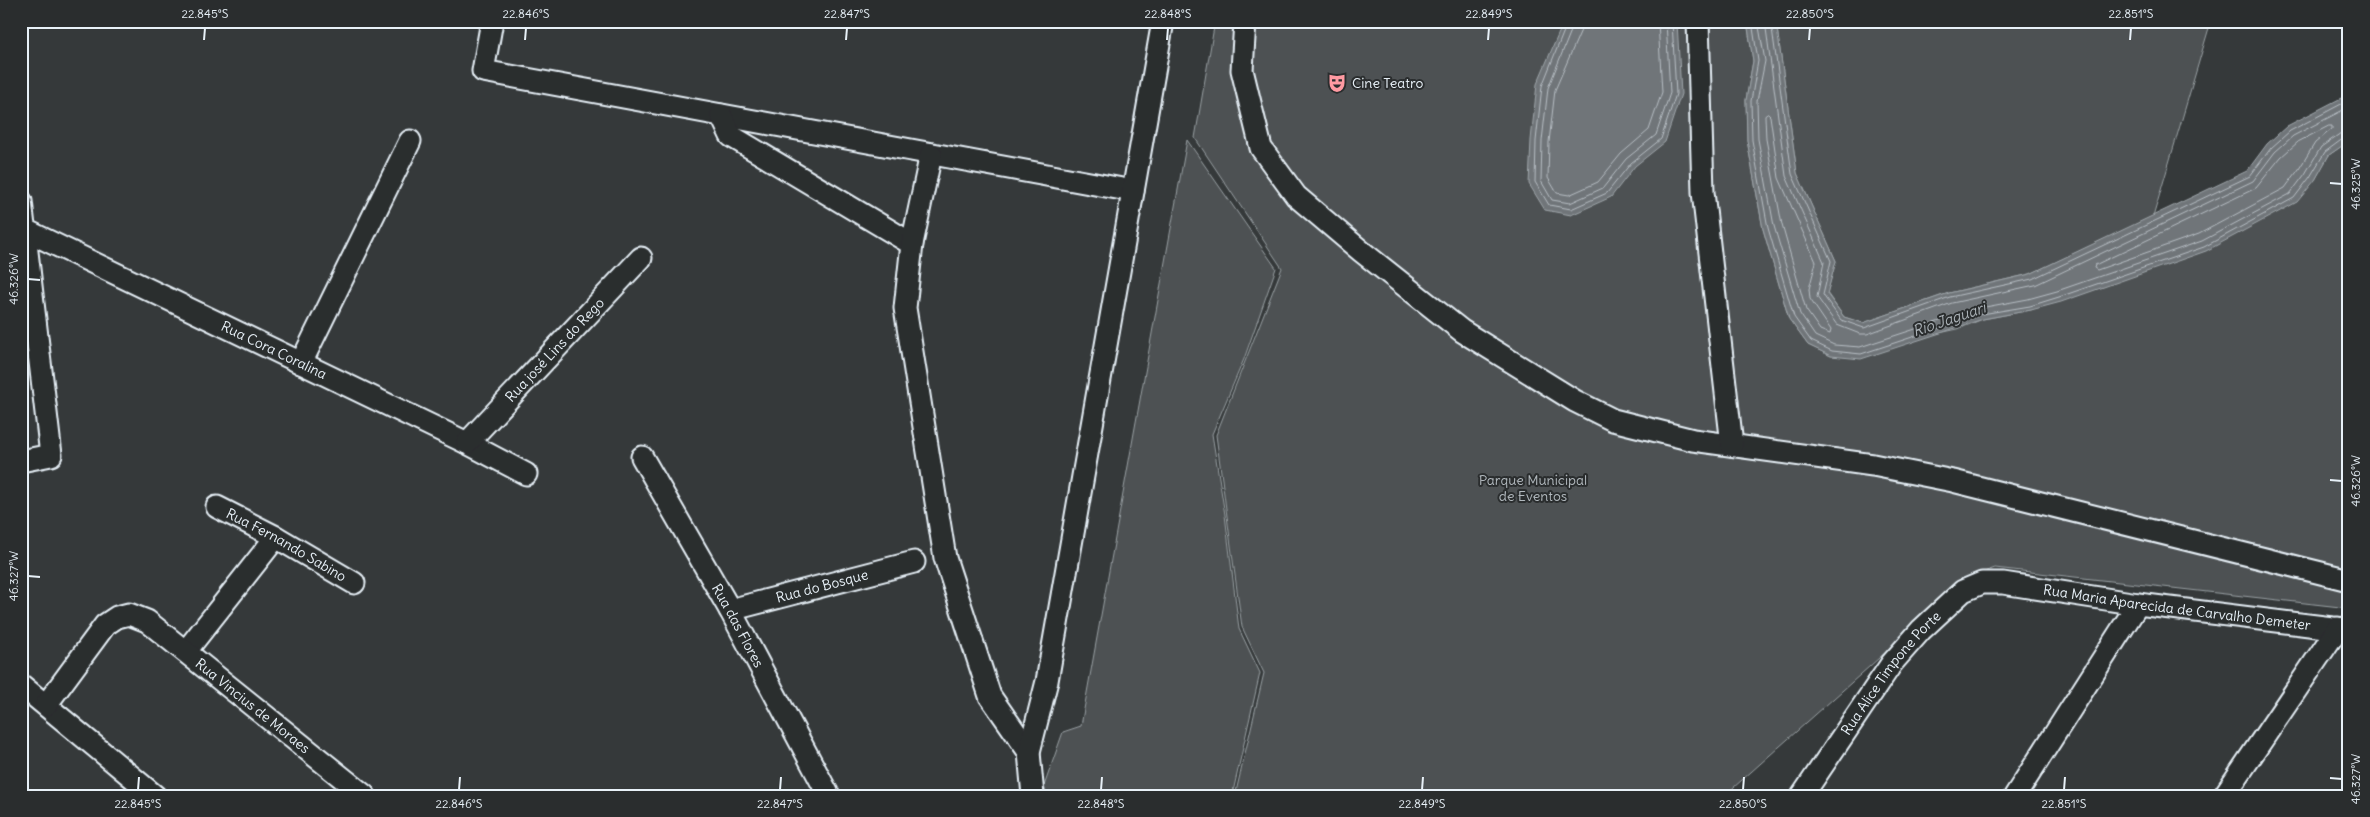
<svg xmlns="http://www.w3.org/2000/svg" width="2370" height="817" font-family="Delius,sans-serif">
  <rect width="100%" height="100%" fill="#35393a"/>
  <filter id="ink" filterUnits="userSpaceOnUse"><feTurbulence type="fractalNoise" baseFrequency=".02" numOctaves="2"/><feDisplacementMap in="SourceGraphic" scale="10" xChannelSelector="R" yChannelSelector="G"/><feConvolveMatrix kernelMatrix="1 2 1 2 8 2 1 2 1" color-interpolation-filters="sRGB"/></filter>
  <g filter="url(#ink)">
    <path fill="#4d5152" stroke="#9aa1a5" d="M1215,21H1747L1753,61L1746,100L1747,140L1763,229L1789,319L1808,345L1831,356L1958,329L1983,319L2031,310L2315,180L2329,155L2349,141V608L1995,568L1970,577L1724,796H1235L1264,673L1242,627L1216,435L1282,268L1195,138Z
      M1776,21H2211L2153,217L2030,274L1949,293L1863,323L1844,317L1827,293L1836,261L1797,173Z
      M1187,140L1276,268L1244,359L1212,434L1225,515L1239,629L1260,673L1232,796H1047L1044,786L1063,732L1081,726Z"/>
    <path fill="#707579" stroke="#a0a7ac" d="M1564,21H1677L1681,94L1665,142L1635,166L1611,197L1571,215L1545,210L1529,184L1531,140L1537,84Z
      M1747,21H1776L1797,173L1836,261L1827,294L1844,317L1863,323L1949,293L2030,274L2247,171L2267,144L2287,126L2349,94V141L2329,155L2315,180L2297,202L2206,251L2061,302L2031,310L1983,319L1861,359L1831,356L1808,345L1789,319L1763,229L1747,140L1746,100L1753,61Z"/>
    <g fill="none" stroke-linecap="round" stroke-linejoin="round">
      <path stroke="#b8bfc5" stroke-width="1" d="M1568,21L1542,86L1536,141L1535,182L1549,205L1571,209L1607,193L1631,163L1661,139L1676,94L1672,21
        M1575,21L1548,88L1542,141L1541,181L1552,200L1570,203L1603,188L1626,159L1656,135L1670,93L1666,21
        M1582,21L1581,30L1555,90L1549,142L1548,178L1557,193L1569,195L1598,182L1621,154L1649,130L1662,92L1658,21
        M1752,21L1758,61L1751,101L1752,140L1768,228L1794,317L1811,341L1832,351L1861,354L1982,314L2030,306L2059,297L2204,247L2294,198L2310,177L2325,152L2344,138L2349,137
        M1758,21L1765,61L1757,101L1758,139L1774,226L1800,314L1815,336L1834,345L1860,347L1980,308L2028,299L2057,291L2202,241L2290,194L2305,174L2321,147L2341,133L2349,131
        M1765,21L1786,176L1824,262L1817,297L1837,325L1860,334H1867L1952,303L2035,285L2253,181L2275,152L2293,136L2349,107
        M1771,21L1792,174L1831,261L1823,295L1841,320L1864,328L1950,297L2032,279L2250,176L2271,148L2290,131L2349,100
        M1768,114L1770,116L1779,178L1816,262L1809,289L1810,299L1831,330L1830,334L1820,330L1806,310L1782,225L1766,139L1765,116Z
        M2329,126H2332V129L2315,143L2299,169L2285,188L2199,234L2097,270L2094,268L2095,265L2256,188L2281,157L2298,142Z"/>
      <g stroke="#e8f1f8" stroke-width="25">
        <g id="minor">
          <path d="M492,21L483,71L1133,191"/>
          <path d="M1245,21L1242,70L1261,148L1296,196L1361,251L1462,331L1575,401L1613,420L1693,440L1873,465L1953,481L2349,580"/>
          <path d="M1698,21L1703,192L1732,445"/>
          <path d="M721,115L731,136L912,244"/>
          <path d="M931,154L912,244L905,308L945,558L990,696L1029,752"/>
          <path d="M21,201L51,455L21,461"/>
          <path id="s1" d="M21,228L467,443L526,474"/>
          <path d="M301,363L410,141"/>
          <path id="s2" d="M467,443L641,258"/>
          <path id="s3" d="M642,457L730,610L829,796"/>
          <path id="s4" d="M217,507L276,537L354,583"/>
          <path id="s5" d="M730,610L914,562"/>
          <path d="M186,651L276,537"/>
          <path d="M21,685L155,796"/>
          <path id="s6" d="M46,705L105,625L117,617L129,614L147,621L365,796"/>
          <path d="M1033,796L1029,752L1047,681L1163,21"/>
          <path id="s7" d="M1802,796L1892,663L1921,630L1963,591L1982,583H2003L2138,604L2349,630"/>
          <path d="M2015,796L2138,604"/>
          <path d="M2224,796L2338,628"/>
        </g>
      </g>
      <use href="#minor" stroke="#2a2d2e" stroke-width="21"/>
    </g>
  </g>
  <path fill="none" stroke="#e8f1f8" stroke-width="2" d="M204,40L205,28M525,40L526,28M846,40L847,28M1167,40L1168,28M1488,40L1489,28M1809,40L1810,28M2130,40L2131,28M2330,183L2342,184M28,279L40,280M2330,480L2342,481M28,576L40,577M2330,778L2342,779M138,790L139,777M459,790L460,777M780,790L781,777M1101,790L1102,777M1422,790L1423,777M1743,790L1744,777M2064,790L2065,777"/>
  <defs>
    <g id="theatre-bare" transform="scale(1.5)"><path d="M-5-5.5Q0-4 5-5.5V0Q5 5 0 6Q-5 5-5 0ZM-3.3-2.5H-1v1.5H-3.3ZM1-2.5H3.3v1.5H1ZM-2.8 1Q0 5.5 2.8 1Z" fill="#ff9aa2" stroke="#2a2d2e" stroke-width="2.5" paint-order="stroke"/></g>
  </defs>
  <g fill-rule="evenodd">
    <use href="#theatre-bare" x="1337" y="83"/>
  </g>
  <g text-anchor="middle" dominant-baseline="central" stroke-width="4" stroke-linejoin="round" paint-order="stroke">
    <g font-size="14" fill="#e8f1f8" stroke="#2a2d2e" text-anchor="start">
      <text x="1352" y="83">Cine Teatro</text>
    </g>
    <g font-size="14" fill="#e8f1f8" stroke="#2a2d2e">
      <text stroke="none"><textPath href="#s1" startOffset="281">Rua Cora Coralina</textPath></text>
      <text stroke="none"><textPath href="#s2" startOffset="128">Rua josé Lins do Rego</textPath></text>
      <text stroke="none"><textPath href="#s4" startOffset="79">Rua Fernando Sabino</textPath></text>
      <text stroke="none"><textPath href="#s5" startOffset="95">Rua do Bosque</textPath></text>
      <text stroke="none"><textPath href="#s7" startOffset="479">Rua Maria Aparecida de Carvalho Demeter</textPath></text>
      <text stroke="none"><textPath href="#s3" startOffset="194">Rua das Flores</textPath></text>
      <text stroke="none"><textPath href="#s7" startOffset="152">Rua Alice Timpone Porte</textPath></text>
      <text stroke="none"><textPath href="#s6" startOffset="281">Rua Vincius de Moraes</textPath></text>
    </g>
    <g font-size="14" fill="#b2b9be" stroke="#2a2d2e">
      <text x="1533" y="480">Parque Municipal<tspan x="1533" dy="16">de Eventos</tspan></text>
    </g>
    <g font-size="15" font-style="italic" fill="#acb3b8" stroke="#2a2d2e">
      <text transform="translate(1949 319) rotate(-19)">Rio Jaguari</text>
    </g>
  </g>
  <rect width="2370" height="817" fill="none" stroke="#2a2d2e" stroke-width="55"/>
  <rect x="28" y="28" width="2314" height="762" fill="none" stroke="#e8f1f8" stroke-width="2"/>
  <g font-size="12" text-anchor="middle" fill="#e8f1f8">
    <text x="205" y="18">22.845°S</text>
    <text x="526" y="18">22.846°S</text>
    <text x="847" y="18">22.847°S</text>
    <text x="1168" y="18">22.848°S</text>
    <text x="1489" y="18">22.849°S</text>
    <text x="1810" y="18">22.850°S</text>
    <text x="2131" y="18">22.851°S</text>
    <text transform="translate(2356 184) rotate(-90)" y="4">46.325°W</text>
    <text transform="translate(14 279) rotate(-90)" y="4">46.326°W</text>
    <text transform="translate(2356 481) rotate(-90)" y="4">46.326°W</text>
    <text transform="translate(14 576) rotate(-90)" y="4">46.327°W</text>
    <text transform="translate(2356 779) rotate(-90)" y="4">46.327°W</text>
    <text x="138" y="808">22.845°S</text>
    <text x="459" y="808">22.846°S</text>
    <text x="780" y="808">22.847°S</text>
    <text x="1101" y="808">22.848°S</text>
    <text x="1422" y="808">22.849°S</text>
    <text x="1743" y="808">22.850°S</text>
    <text x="2064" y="808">22.851°S</text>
  </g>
</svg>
